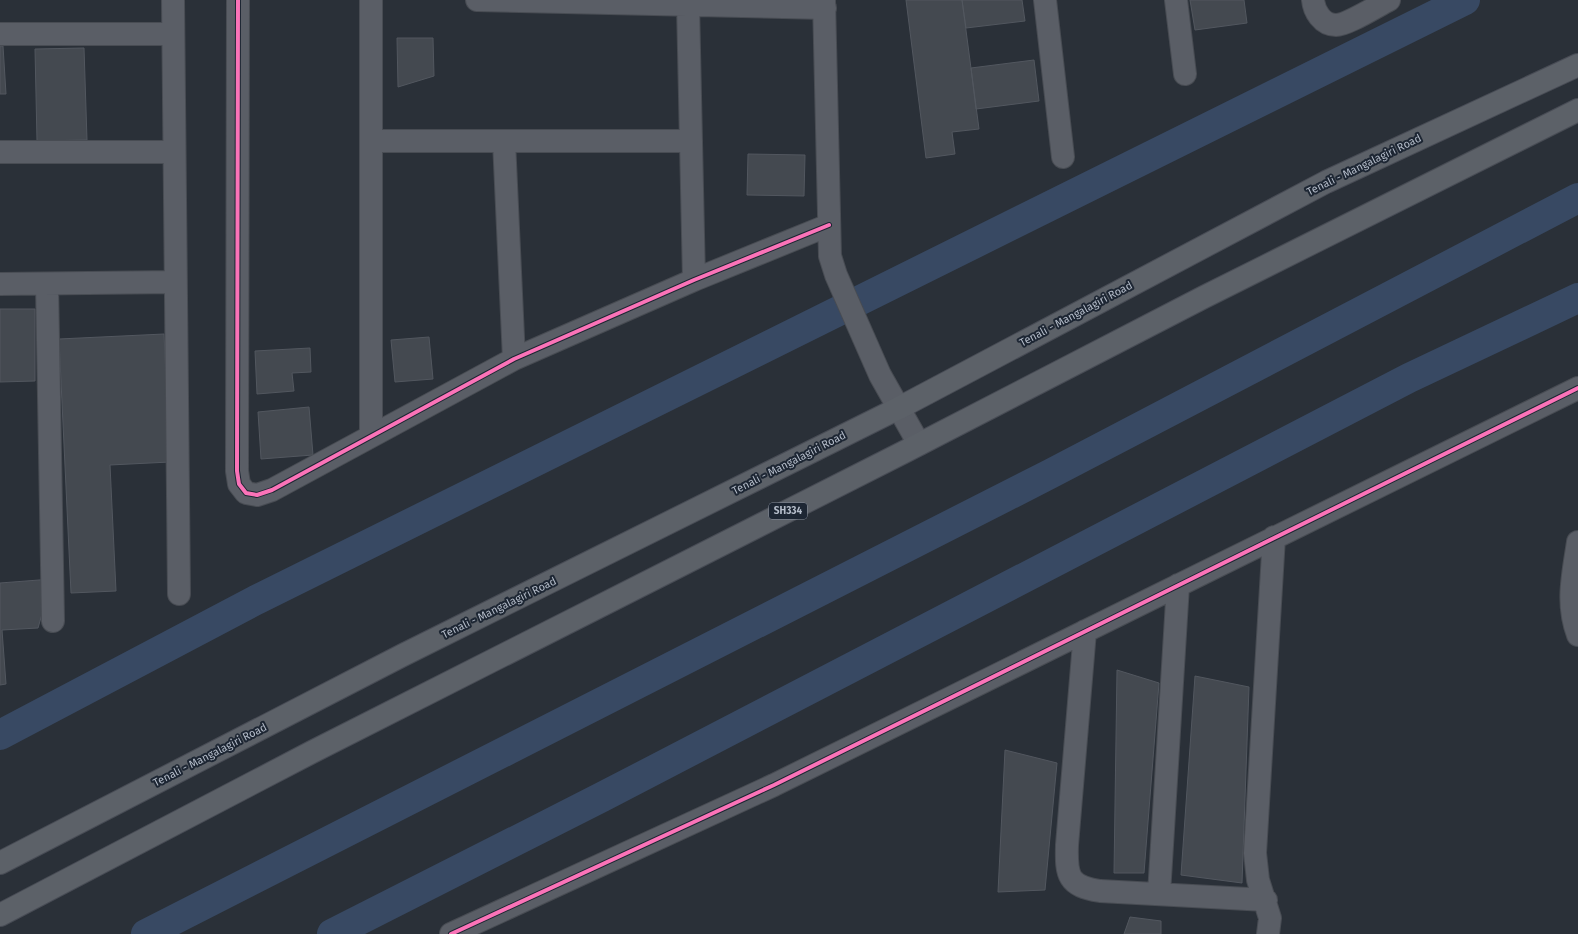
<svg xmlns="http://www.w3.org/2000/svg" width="1578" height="934" font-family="'Fira Sans',sans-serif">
  <rect width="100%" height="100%" fill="#2a3038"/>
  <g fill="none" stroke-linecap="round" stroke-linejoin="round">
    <path stroke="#384963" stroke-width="30" d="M0,735L256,600L1465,0
      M146,934L1050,474L1578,198
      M332,934L602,797L1409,378L1578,298"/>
  </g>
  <path fill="#444950" stroke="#52575f" d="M906,0H962L979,129L952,132L955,154L926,158Z
    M962,0H1022L1025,21L966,28Z
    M1190,0H1244L1247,23L1195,30Z
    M397,38H433L434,76L398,87Z
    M0,46H3L6,94H0Z
    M84,48L87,140L37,141L35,49Z
    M1034,60L1039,101L976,109L971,68Z
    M748,154L805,155L804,196L747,195Z
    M0,309H35V381L0,382Z
    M164,334L170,462L110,465L116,591L71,593L59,339Z
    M429,337L433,379L395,382L391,340Z
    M310,348L311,372L292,373L294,391L257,394L255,351Z
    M309,407L313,455L261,459L258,412Z
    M52,579L38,628L2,630L6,684L0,685V583Z
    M1117,670L1159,683L1144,873H1114Z
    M1195,676L1249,687L1242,883L1181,875Z
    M1005,750L1057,763L1045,890L998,892Z
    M1130,917L1161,921V934H1124Z"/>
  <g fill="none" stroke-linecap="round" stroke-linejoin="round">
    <g stroke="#484c53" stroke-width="24">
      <path id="street" d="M173,0L179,594
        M238,0L237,471L239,484L246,493L257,495L272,490L514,359L694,280L829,225
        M477,0L825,8
        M824,0L830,256L836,275L880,375L919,444
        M1045,0L1063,157
        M1176,0L1185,74
        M1313,0C1314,11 1322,25 1336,25C1347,25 1377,6 1389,0
        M688,4L694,280
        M0,34H173
        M371,141H691
        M504,141L514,359
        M0,152H174
        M0,284L175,282
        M47,284L53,621
        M371,435V0
        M1578,542C1573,576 1566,603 1578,635
        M1085,631L1067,845C1066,876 1068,886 1100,891L1266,900
        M1159,894L1178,585
        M451,934L774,785L1578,388
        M1268,934L1270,918L1258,880L1255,853L1274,537"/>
    </g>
    <g stroke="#484c55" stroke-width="24">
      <path id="primary" d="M0,863L403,655L899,408L1326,182L1578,65
        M0,915L312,752L908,450L1204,297L1578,110"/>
    </g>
    <use href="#street" stroke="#5a5e66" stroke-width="22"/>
    <use href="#primary" stroke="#5c6168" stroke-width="22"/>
    <g stroke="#1d2633" stroke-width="6">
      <path id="cycleway" d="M238,0L237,471L239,484L246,493L257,495L272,490L514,359L694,280L829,225
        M451,934L774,785L1578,388"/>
    </g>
    <use href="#cycleway" stroke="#fb73b8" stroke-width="4"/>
  </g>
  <g text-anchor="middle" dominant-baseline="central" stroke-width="4" stroke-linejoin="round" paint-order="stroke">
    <rect fill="#1d2633" stroke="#878f9c" stroke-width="1" x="769" y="503" width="38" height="16" rx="3"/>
    <g font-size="10" font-weight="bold" fill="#b4bcc9">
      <text x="788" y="511">SH334</text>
    </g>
    <g font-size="11" fill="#b4bcc9" stroke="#1d2633">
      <text transform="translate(1364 165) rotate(-26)">Tenali - Mangalagiri Road</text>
      <text transform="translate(1076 314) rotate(-28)">Tenali - Mangalagiri Road</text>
      <text transform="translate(789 463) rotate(-27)">Tenali - Mangalagiri Road</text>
      <text transform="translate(499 608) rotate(-26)">Tenali - Mangalagiri Road</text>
      <text transform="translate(210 755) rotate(-27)">Tenali - Mangalagiri Road</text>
    </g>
  </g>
</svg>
